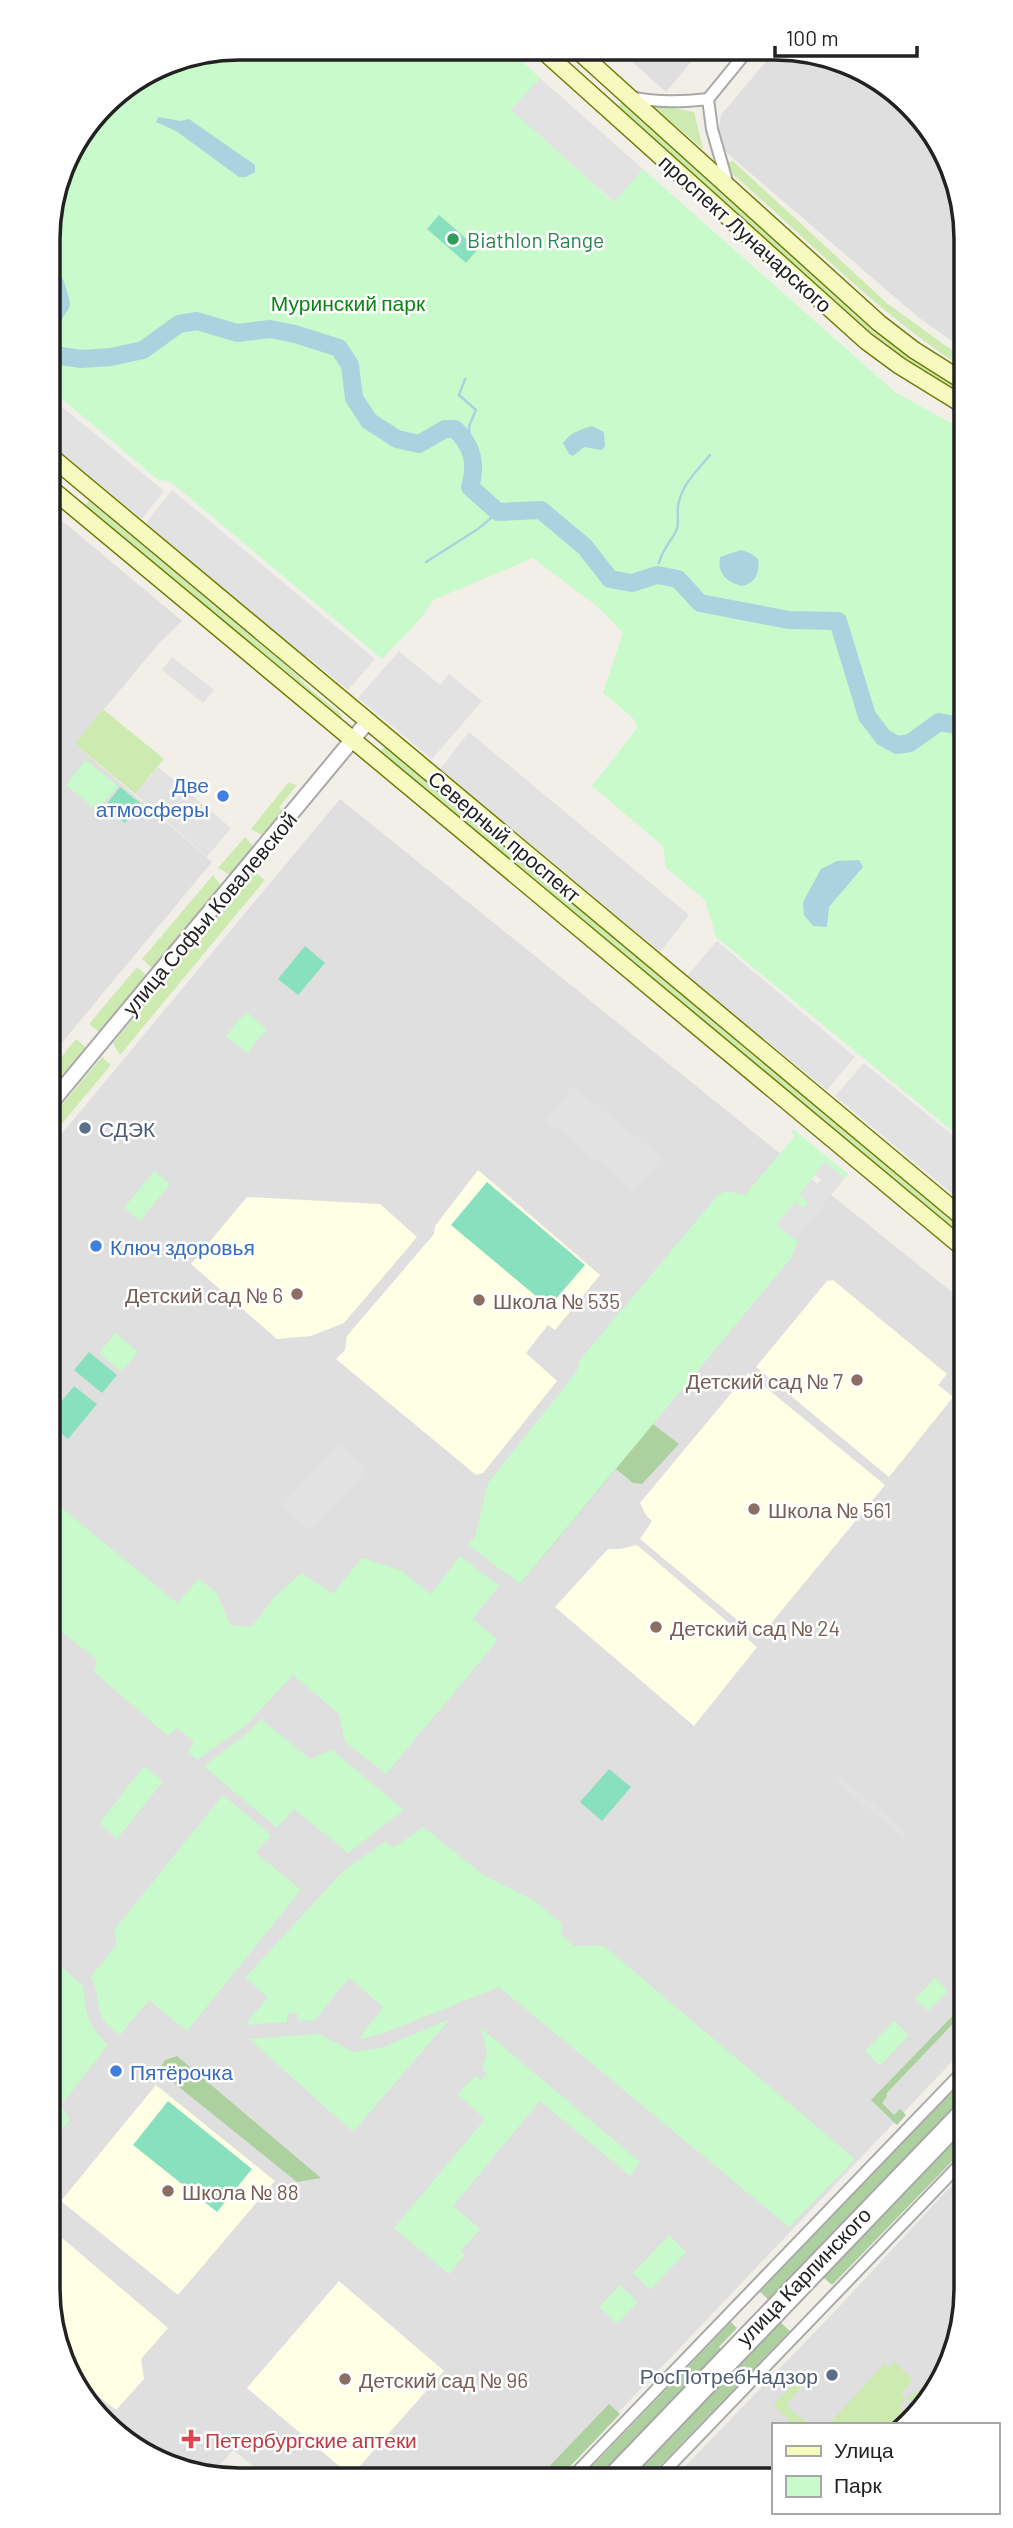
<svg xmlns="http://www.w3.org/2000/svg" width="1013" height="2528" font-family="Barlow,sans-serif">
  <rect width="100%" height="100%" fill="#f2efe9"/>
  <path fill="#e0dfdf" d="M619,50H701L666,92Z
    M775,51H812L901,95L959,189L960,347L918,317L726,152L719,131L721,115Z
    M48,509L182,621L160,642L75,744L212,862L50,1057Z
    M340,799L963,1301L965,2048L558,2476L266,2477L233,2450L210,2477H201L103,2425L54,2339L50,1148Z
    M965,2171V2302L951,2362L919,2415L904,2425H773V2475H677L839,2307Z"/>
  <path fill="#ffffe5" d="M478,1170L600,1275L555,1330L548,1325L526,1353L557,1381L483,1473L476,1475L336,1359L345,1350L347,1336L434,1234L435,1226Z
    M247,1197L380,1204L417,1237L344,1323L311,1336L277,1339L191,1264Z
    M833,1280L947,1374L938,1385L953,1397L889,1477L756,1367L827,1281Z
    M748,1373L885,1485L759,1638L640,1539L652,1521L646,1515L640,1503Z
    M637,1545L757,1647L694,1726L555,1607L608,1549H620Z
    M156,2085L275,2181L178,2295L61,2201Z
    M62,2238L168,2328L141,2359L144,2379L116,2410L76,2378L54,2339L53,2239Z
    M339,2281L444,2371L351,2476L247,2388Z"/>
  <path fill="#cdebb0" d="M623,101L960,386V392L917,367L869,331L618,106Z
    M656,105L694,112L703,149L654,107Z
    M733,161L888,304L960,356V366C874,310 807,238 730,172L726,163Z
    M89,501L287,666L310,689L341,714L342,718L339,719L84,507Z
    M103,709L164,759L135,794L75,744Z
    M385,746L962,1226V1238L379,753Z
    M288,783L297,785L279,807L283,811L262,835L251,829Z
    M245,837L253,846L230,875L218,868Z
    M255,872L265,880L120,1055L113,1043Z
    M213,875L221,885L152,968L142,959Z
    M137,967L146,975L99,1032L89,1024Z
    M76,1039L86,1048L50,1090V1071Z
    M102,1057L111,1065L50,1138V1119Z
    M894,2362L913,2380L901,2394L906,2399L899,2406L908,2414L915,2406L907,2399L916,2391L927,2401L919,2415L904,2425H828L884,2364L888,2368Z
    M797,2380L803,2385L786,2405L800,2418L802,2417L806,2420L804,2425H786L790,2420L773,2405Z"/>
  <path fill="#add19e" d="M630,1409L663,1411L653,1424L679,1444L642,1484L633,1483L616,1469L520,1584L499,1568Z
    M965,2003V2011L886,2094L887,2096L882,2103L894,2115L900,2109L906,2115L897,2125L871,2100Z
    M177,2056L321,2178L297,2182L159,2071L165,2060Z
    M965,2077V2094L769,2300L760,2292Z
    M965,2130V2148L832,2285L823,2277Z
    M731,2322L737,2328L719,2347L722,2351L602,2475H584Z
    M780,2322L790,2331L651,2475H634Z
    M609,2404L620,2414L561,2476H540Z"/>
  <path fill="#c8facc" d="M238,47L509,49L540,78L512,110L613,202L643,169L895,392L960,428L962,1139L716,937L705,900L666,868L663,846L592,786L638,727L632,717L603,693L623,633L598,607L533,558L433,600L421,618L382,659L171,482L157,479L48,387V225L67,154L112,95L166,62Z
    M86,760L118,786L97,811L66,785Z
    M246,1012L267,1029L247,1053L226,1036Z
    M793,1129L848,1174L845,1178L825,1162L800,1194L810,1204L803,1208L795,1202L797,1243L792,1257L520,1584L468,1545L475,1537L488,1483L577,1371L579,1361L718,1195L726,1191L745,1195L795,1136L791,1131Z
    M154,1171L170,1184L140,1221L124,1208Z
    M115,1333L138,1352L121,1372L99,1353Z
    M51,1499L177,1603L199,1579L217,1593L230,1625L251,1627L276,1595L302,1573L333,1594L362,1558L400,1570L431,1594L460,1556L499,1586L473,1619L498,1640L386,1774L345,1742L339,1714L293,1675L244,1727L197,1760L188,1752L194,1742L177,1728L168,1736L94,1672L97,1660L52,1624Z
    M261,1719L310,1759L332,1750L404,1810L348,1853L294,1809L277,1828L204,1766L246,1734Z
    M144,1766L163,1781L117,1839L99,1824Z
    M223,1795L271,1835L256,1853L301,1890L187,2031L149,2000L120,2035C89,2013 105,2005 91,1977L117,1944L114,1930Z
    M423,1827L485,1876L535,1901L561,1923L562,1934L574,1946H604L855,2159L789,2227L499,1987L384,2033L358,2040L383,2007L349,1978L315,2020L298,2021L297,2013L287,2014V2022L245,2025L268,1997L245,1978L344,1870L386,1841L393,1848Z
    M53,1959L83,1986C86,2014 87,2025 108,2045L61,2105L70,2120L53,2140Z
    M935,1978L948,1991L928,2011L915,1999Z
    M450,2019L353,2132L249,2039L319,2034L354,2052L381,2048Z
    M894,2021L909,2035L880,2066L865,2051Z
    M481,2028L640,2162L630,2176L540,2101L453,2206L480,2229L461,2251L465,2255L449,2274L394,2228L485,2119L457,2094L476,2076L481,2080L487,2073L482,2069L487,2053Z
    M669,2235L686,2252L650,2290L633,2273Z
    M620,2285L638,2302L617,2324L599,2307Z"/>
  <path fill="#88e0be" d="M439,215L478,249L466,263L427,229Z
    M120,787L140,803L125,823L104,807Z
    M305,946L325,963L298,995L278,979Z
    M487,1182L585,1265L549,1307L451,1225Z
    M89,1352L117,1375L102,1393L74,1370Z
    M74,1386L97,1404L68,1439L51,1425V1414Z
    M609,1769L631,1787L602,1821L580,1802Z
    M168,2101L252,2169L217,2212L133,2145Z"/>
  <path fill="#e2e2e2" d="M540,78L643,169L614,202L511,110Z
    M61,406L164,491L142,519L48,442V422Z
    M172,490L375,659L348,690L307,656L304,659L145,524Z
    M399,651L440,685L449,674L482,701L432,759L358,698Z
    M172,657L214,690L203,703L162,670Z
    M469,732L689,915L660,952L440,769Z
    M158,767L231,828L207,857L135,794Z
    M717,941L855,1057L827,1090L687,976Z
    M864,1063L962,1143L961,1201L835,1096Z
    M573,1086L661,1157L659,1163L634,1190L546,1120Z
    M825,1162L845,1178L795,1240L776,1225L795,1202L803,1208L809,1204L800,1194L809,1183L815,1187L821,1180L815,1174Z
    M339,1442L368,1468L311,1531L282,1506Z
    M839,1776L907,1832L903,1838L833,1779Z"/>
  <path fill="#aad3df" d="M158,117L181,121L189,119L255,165V172L246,177H239L176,131L156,122Z
    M592,426L604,432L605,446L602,450L584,447L573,456L569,454L563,443C571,432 580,430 592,426Z
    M741,550L750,553L758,559C760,572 756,583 742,586C727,582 717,574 720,557Z
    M859,860L863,867L829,907L827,927L813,926L804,915L803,902L821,869L837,861Z"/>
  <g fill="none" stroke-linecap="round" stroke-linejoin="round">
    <path stroke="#aad3df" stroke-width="2.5" d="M465,379L459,395L476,410L469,426L470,440L468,444
      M426,562L478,529L498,512
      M659,563C662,549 672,541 677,529C679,522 677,513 678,506C682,484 696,472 710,455
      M657,575L658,568"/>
    <path stroke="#aad3df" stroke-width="18" d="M48,268L56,286L61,304L52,318L48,319
      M48,354L81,359L111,357L143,350L179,324L197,321L237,333L270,329L295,334L339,348L350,365L354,398L369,421L397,439L419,444L445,429H455C473,446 477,464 470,487L498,512L541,510L585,547L610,579L632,583L657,575L678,579L700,603L789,620L838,621L867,716L883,737L897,745L910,743L939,722L961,726"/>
    <g stroke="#a9a9a9" stroke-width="14">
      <path id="minor" d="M631,97C656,103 682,102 708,99L748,50
        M708,99L712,129L728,185
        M574,2475L965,2069
        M626,2475L965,2121
        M661,2475L965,2159"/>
    </g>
    <g stroke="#a9a9a9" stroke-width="18">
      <path id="tertiary" d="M50,1104L368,721
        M611,2475L965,2107"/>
    </g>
    <g stroke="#707d05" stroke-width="19">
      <path id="secondary" d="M541,49L866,341L900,366L960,403
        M576,49L879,323L914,350L960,379
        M48,454L962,1217
        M48,486L962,1247"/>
    </g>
    <use href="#minor" stroke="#fff" stroke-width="10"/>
    <use href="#tertiary" stroke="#fff" stroke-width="14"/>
    <use href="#secondary" stroke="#f7fabf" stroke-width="16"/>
  </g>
  <circle fill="#2e9e5b" stroke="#fff" stroke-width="2.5" cx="453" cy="239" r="7"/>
  <g fill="#3f7fe0" stroke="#fff" stroke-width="2.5">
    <circle cx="223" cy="796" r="7"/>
    <circle cx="96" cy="1246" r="7"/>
    <circle cx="116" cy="2071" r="7"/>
  </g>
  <g fill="#5c6f8a" stroke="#fff" stroke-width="2.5">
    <circle cx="85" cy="1128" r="7"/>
    <circle cx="832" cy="2375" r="7"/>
  </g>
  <g fill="#8d6e63" stroke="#fff" stroke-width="2.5">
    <circle cx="297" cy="1294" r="7"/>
    <circle cx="479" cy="1300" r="7"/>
    <circle cx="857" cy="1380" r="7"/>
    <circle cx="754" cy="1509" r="7"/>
    <circle cx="656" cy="1627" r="7"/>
    <circle cx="168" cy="2191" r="7"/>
    <circle cx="345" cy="2379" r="7"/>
  </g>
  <path fill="#e0444e" stroke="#fff" stroke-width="2.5" d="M187.5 2428.5h7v7h7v7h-7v7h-7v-7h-7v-7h7z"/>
  <g text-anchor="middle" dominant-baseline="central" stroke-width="5" stroke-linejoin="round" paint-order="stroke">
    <g font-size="21" fill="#222" stroke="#fff">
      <text transform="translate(746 233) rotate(42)">проспект Луначарского</text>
      <text transform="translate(505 836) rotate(40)">Северный проспект</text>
      <text transform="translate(209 913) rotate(-50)">улица Софьи Ковалевской</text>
      <text transform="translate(803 2276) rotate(-46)">улица Карпинского</text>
    </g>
    <g font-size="21" fill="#27864d" stroke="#fff" text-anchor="start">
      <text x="467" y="239">Biathlon Range</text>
    </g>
    <g font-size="21" fill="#0c8416" stroke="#fff">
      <text x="348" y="302">Муринский парк</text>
    </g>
    <g font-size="21" fill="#366cbe" stroke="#fff" text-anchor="start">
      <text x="209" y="784" text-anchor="end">Две<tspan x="209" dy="24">атмосферы</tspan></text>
      <text x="110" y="1246">Ключ здоровья</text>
      <text x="130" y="2071">Пятёрочка</text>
    </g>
    <g font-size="21" fill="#4e5e75" stroke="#fff" text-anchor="start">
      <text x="99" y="1128">СДЭК</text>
      <text x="818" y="2375" text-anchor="end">РосПотребНадзор</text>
    </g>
    <g font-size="21" fill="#785e54" stroke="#fff" text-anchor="start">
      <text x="283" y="1294" text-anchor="end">Детский сад № 6</text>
      <text x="493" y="1300">Школа № 535</text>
      <text x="843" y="1380" text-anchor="end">Детский сад № 7</text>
      <text x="768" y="1509">Школа № 561</text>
      <text x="670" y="1627">Детский сад № 24</text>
      <text x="182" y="2191">Школа № 88</text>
      <text x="359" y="2379">Детский сад № 96</text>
    </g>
    <g font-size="21" fill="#be3a42" stroke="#fff" text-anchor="start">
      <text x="205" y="2439">Петербургские аптеки</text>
    </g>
  </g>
  <path d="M0 0H1013V2528H0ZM239 60H775A179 179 0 0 1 954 239V2289A179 179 0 0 1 775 2468H239A179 179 0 0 1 60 2289V239A179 179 0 0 1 239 60Z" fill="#fff" fill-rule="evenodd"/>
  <path fill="none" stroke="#222" stroke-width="3.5" d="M239 60H775A179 179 0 0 1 954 239V2289A179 179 0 0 1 775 2468H239A179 179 0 0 1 60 2289V239A179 179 0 0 1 239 60Z"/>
  <rect x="772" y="2423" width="228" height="91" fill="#ffffff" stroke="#a7a7a7" stroke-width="2"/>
  <rect x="786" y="2446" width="35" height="10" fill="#f7fabf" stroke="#a7a7a7" stroke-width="2"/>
  <text x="834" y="2458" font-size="21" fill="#222222">Улица</text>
  <rect x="786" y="2476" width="35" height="21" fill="#c8facc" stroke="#a7a7a7" stroke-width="2"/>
  <text x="834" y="2493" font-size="21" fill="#222222">Парк</text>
  <path d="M775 46v10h142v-10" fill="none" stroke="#222222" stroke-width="3.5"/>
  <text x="786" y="46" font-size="21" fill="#222222" stroke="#ffffff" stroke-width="5" paint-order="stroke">100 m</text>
</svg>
